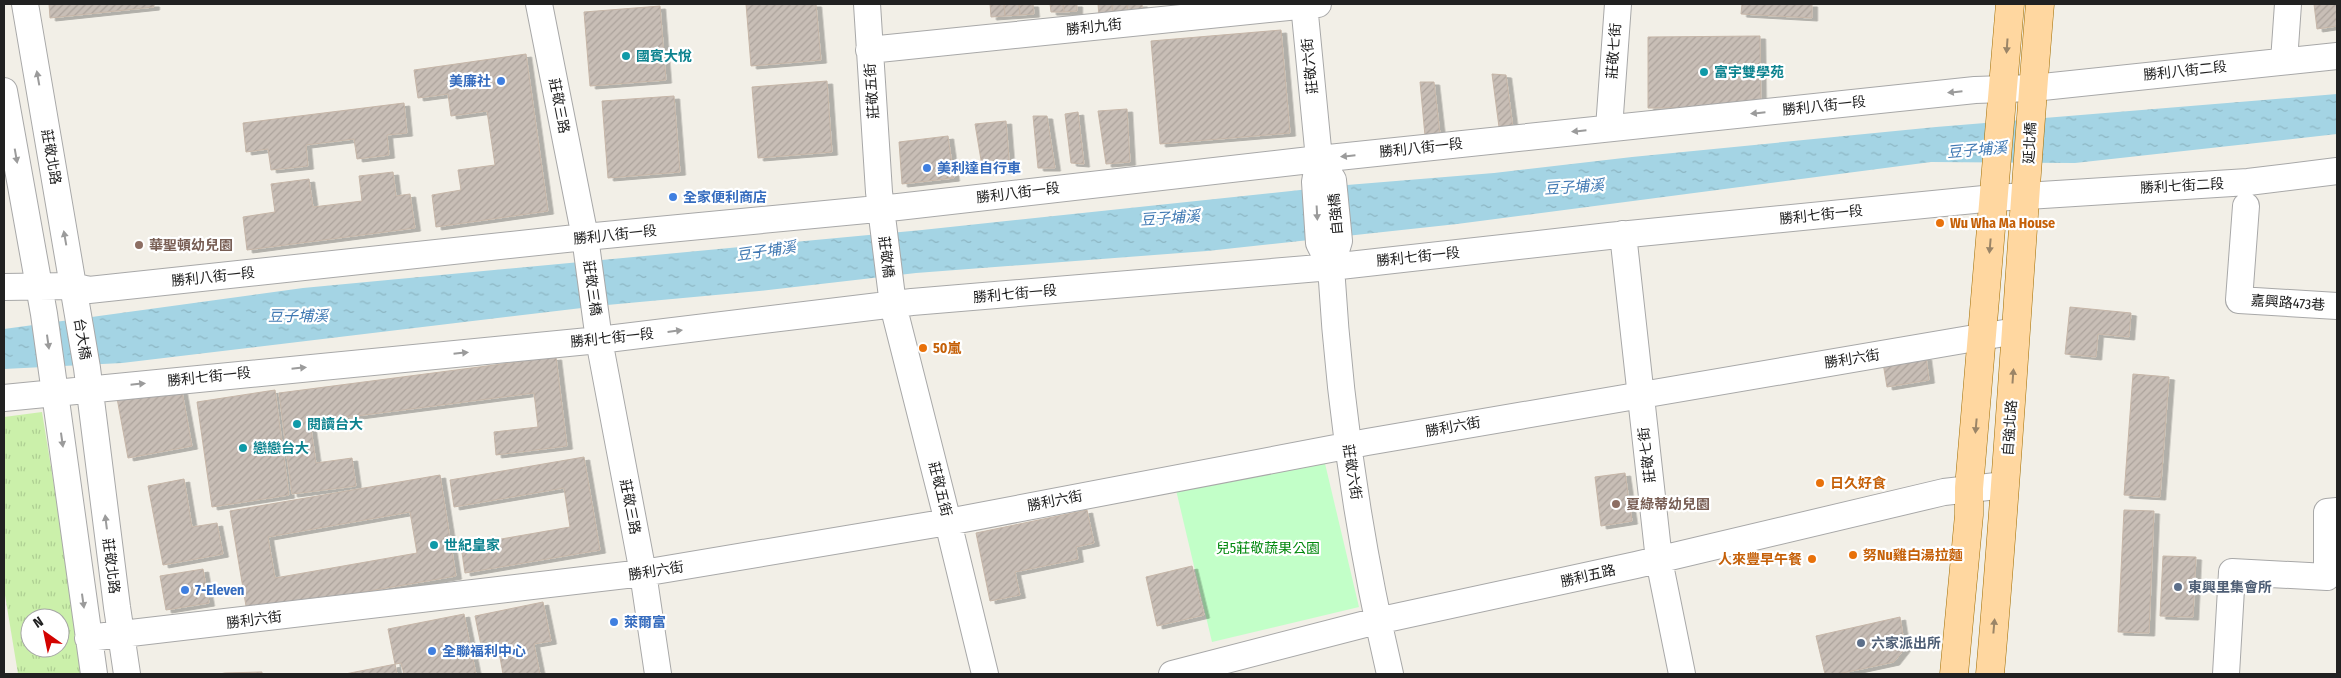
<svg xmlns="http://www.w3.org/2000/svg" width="2341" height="678" font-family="'Fira Sans Condensed','Noto Sans TC',sans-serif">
  <defs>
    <pattern id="grass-tufts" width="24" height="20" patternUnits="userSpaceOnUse" patternTransform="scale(1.25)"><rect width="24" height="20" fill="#cbf0aa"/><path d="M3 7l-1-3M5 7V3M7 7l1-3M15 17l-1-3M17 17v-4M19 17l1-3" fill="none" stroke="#aece92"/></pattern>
    <pattern id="water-ripples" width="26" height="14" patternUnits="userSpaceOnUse" patternTransform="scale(1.25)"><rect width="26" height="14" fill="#a4d4e4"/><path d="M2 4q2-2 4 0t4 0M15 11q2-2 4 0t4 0" fill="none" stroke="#8db6c3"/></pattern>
    <pattern id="building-hatch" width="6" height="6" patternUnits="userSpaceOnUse" patternTransform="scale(1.25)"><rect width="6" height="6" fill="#c8beb6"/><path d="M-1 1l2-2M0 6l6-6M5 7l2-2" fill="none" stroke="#aca39c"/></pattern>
    <filter id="shadow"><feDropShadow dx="5.5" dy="3" stdDeviation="0" flood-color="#0004"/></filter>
  </defs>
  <rect width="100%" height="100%" fill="#f2efe7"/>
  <path fill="url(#grass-tufts)" fill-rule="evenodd" d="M42,412L85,674H18L4,589V417ZM30,618H60V648H30Z"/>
  <path fill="#c2ffc8" d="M1323,455L1359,607L1212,642L1176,490Z"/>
  <path fill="url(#water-ripples)" d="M2337,94V134L2075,163L1931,162L1457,224L1207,251L916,273L759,291L607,305L122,363L4,369V329L303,288L922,230L1347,185L1494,173L1632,157L1936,127Z"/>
  <path fill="url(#building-hatch)" stroke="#c6b6a8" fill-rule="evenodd" filter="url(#shadow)" d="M49,4H154V7L50,18Z
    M746,4H816L821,60L751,66Z
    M990,4H1004L1005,16L991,17Z
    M1004,4H1019L1020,15L1005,16Z
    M1019,4H1033L1034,14L1020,15Z
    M1050,4H1063L1064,12H1051Z
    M1063,4H1077V11L1064,12Z
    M1098,4H1112L1113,16L1099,17Z
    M1112,4H1127L1128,15L1113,16Z
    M1127,4H1142L1143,14L1128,15Z
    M1742,4H1812V18L1741,14Z
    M2314,4H2337V26L2317,29Z
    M660,6L666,80L590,86L584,12Z
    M1281,30L1290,133L1160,144L1151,41Z
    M1760,36L1761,107L1648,108V37Z
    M526,54L548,211L436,227L432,195L461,190L458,170L495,165L487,111L451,116L448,94L418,98L414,70Z
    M1492,74L1506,75L1513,128L1499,127Z
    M827,81L832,152L758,158L752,87Z
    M1420,82H1434L1440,134L1425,136Z
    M674,96L680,172L608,178L602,101Z
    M404,103L407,133L387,135L389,155L357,159L354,139L306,145L308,166L271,170L268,149L246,152L243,123Z
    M1127,109L1130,162L1106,164L1098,111Z
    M1078,112L1084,164L1071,163L1065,114Z
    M1033,116H1047L1055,168H1038Z
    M1006,121L1010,171L983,172L975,124Z
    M948,136L954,178L902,184L899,142Z
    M393,172L396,196L410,194L415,228L247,250L243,217L275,212L271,184L309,179L313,207L362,201L359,176Z
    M2070,307L2131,313L2129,337L2098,334L2096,357L2065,354Z
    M556,357L567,446L496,455L494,432L538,427L534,393L310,422L316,463L352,458L356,486L292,494L279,393Z
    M1926,357L1929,380L1887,387L1883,363Z
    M2133,374L2169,377L2160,497L2124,495Z
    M181,386L192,446L128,458L117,398Z
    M275,390L289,495L212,507L197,402Z
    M584,457L600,550L465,573L461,546L570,527L564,488L454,507L450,480Z
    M1625,473L1632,521L1601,526L1595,477Z
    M440,475L456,576L247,612L230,511ZM410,512L417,553L275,578L268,537Z
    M184,479L192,527L217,523L223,554L163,565L148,486Z
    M1087,510L1094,543L1076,547L1078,559L1015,572L1020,595L990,601L976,533Z
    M2124,510L2154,511L2149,633L2118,632Z
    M2163,556L2196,557L2193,617L2160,616Z
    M1192,566L1204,615L1157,626L1146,577Z
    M203,569L209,603L166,610L160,576Z
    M543,602L551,641L534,644L540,674H503L499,652L483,655L475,616Z
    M464,614L476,674H397L388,629Z
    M1900,617L1905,648L1894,662L1838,674H1825L1816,636Z
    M401,663L404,674H345Z
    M262,672V674H219L225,673Z"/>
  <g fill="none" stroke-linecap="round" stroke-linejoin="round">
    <g stroke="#a8a8a8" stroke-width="28">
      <path id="minor" d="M25,4L87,368L117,607L127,674
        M539,4L585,237L599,340L643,573L658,674
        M867,4L879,192L893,305L948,522L985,674
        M1304,4L1319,159L1315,182L1319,243L1331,267
        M869,50L1318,4
        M2284,61L2288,4
        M4,91L44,314L94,674
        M1609,128L1618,4
        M1319,159L1333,180L1339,241L1331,267C1339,404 1359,541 1390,674
        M2246,206L2239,300L2337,306
        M1623,234L1659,560L1682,674
        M4,287L74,286L89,290L585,237L898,207L1319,159L1975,90L2033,88L2337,56
        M4,398L599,340L912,302L1331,267L1609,236L1994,198L2248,182L2337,171
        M88,638L643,573L948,522L1367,442L2016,331
        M1172,674L1377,621L1636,565L1944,492L2005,485
        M2226,674L2232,572L2327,577V512L2337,511"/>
    </g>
    <g stroke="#9f6c00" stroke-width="29">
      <path id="major" d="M1954,674L1969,515V488L2010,4
        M1990,674C2010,451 2021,227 2040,4"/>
    </g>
    <use href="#minor" stroke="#fff" stroke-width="26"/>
    <use href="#major" stroke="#ffd7a0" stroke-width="28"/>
  </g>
  <defs><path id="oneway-solid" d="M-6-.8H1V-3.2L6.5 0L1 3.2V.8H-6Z" transform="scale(1.25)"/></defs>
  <g fill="#9b8567">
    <use href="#oneway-solid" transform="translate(2007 46) rotate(94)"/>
    <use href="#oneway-solid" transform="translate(1990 246) rotate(95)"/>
    <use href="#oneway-solid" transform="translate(2013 376) rotate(-86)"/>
    <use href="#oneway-solid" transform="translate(1976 426) rotate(95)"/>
    <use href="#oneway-solid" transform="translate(1994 626) rotate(-85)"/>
  </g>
  <g fill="#9b9b9b">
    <use href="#oneway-solid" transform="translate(38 78) rotate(-100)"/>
    <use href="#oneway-solid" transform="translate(1955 92) rotate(174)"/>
    <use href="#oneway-solid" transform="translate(1758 113) rotate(174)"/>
    <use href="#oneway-solid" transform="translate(1579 131) rotate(174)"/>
    <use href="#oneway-solid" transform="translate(16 156) rotate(80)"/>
    <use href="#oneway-solid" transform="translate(1348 156) rotate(174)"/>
    <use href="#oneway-solid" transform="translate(1317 213) rotate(87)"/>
    <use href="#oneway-solid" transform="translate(65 238) rotate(-100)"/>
    <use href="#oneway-solid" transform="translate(675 331) rotate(-7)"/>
    <use href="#oneway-solid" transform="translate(48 342) rotate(82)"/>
    <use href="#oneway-solid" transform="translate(461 353) rotate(-6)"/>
    <use href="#oneway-solid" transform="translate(299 368) rotate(-6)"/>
    <use href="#oneway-solid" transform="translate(138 384) rotate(-6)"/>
    <use href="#oneway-solid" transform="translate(62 440) rotate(82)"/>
    <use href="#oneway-solid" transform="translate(106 522) rotate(-97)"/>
    <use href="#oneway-solid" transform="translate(83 601) rotate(82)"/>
  </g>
  <g fill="#0f9aa8" stroke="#fff" stroke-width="2">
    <circle cx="626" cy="56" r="5"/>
    <circle cx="1704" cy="72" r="5"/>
    <circle cx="297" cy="424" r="5"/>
    <circle cx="243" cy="448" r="5"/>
    <circle cx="434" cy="545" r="5"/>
  </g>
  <g fill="#3f7fe0" stroke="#fff" stroke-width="2">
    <circle cx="501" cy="81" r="5"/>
    <circle cx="927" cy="168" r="5"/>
    <circle cx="673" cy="197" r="5"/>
    <circle cx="185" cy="590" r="5"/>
    <circle cx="614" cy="622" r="5"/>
    <circle cx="432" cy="651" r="5"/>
  </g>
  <g fill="#e8710a" stroke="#fff" stroke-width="2">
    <circle cx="1940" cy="223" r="5"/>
    <circle cx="923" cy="348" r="5"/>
    <circle cx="1820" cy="483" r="5"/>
    <circle cx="1853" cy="555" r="5"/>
    <circle cx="1812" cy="559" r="5"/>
  </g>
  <g fill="#8d6e63" stroke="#fff" stroke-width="2">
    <circle cx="139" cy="245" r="5"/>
    <circle cx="1616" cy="504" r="5"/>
  </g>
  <g fill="#5c6f8a" stroke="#fff" stroke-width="2">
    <circle cx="2178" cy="587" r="5"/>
    <circle cx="1861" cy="643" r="5"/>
  </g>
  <g text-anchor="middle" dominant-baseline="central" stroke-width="4.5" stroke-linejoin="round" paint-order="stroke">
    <g font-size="14" fill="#212121" stroke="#fff">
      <text transform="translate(1094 27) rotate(-6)">勝利九街</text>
      <text transform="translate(1614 51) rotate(-86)">莊敬七街</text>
      <text transform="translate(1310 66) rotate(-96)">莊敬六街</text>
      <text transform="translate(2185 71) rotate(-6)">勝利八街二段</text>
      <text transform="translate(872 91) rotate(-94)">莊敬五街</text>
      <text transform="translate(559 106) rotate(79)">莊敬三路</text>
      <text transform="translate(1824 106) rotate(-6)">勝利八街一段</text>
      <text transform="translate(2030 143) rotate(-87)">延北橋</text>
      <text transform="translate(1421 148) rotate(-6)">勝利八街一段</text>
      <text transform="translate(51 157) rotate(80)">莊敬北路</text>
      <text transform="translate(2182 186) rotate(-3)">勝利七街二段</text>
      <text transform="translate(1018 193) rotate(-7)">勝利八街一段</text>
      <text transform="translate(1336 214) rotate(-95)">自強橋</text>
      <text transform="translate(1821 215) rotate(-6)">勝利七街一段</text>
      <text transform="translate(615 235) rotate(-6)">勝利八街一段</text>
      <text transform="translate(886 257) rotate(83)">莊敬橋</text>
      <text transform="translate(1418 257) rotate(-6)">勝利七街一段</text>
      <text transform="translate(213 277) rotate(-6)">勝利八街一段</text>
      <text transform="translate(592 288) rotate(82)">莊敬三橋</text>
      <text transform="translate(1015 294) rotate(-5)">勝利七街一段</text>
      <text transform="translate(2288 303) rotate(4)">嘉興路473巷</text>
      <text transform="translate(612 338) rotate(-6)">勝利七街一段</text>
      <text transform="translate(82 339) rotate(81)">台大橋</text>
      <text transform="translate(1852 359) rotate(-9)">勝利六街</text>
      <text transform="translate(209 377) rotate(-6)">勝利七街一段</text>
      <text transform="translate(1453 427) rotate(-10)">勝利六街</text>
      <text transform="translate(2010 428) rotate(-86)">自強北路</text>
      <text transform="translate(1647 455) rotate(-97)">莊敬七街</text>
      <text transform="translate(1352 472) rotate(81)">莊敬六街</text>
      <text transform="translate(940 489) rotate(76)">莊敬五街</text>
      <text transform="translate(1055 501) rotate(-11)">勝利六街</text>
      <text transform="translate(630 507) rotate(79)">莊敬三路</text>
      <text transform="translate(111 566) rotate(83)">莊敬北路</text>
      <text transform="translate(656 571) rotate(-9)">勝利六街</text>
      <text transform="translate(1588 576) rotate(-13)">勝利五路</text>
      <text transform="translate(254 620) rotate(-7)">勝利六街</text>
    </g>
    <g font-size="14" font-weight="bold" fill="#0d838f" stroke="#fff" text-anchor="start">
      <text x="636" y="56">國賓大悅</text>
      <text x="1714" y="72">富宇雙學苑</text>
      <text x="307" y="424">閱讀台大</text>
      <text x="253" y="448">戀戀台大</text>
      <text x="444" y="545">世紀皇家</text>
    </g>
    <g font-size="14" font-weight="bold" fill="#366cbe" stroke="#fff" text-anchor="start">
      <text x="491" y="81" text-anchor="end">美廉社</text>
      <text x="937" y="168">美利達自行車</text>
      <text x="683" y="197">全家便利商店</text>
      <text x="195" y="590">7-Eleven</text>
      <text x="624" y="622">萊爾富</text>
      <text x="442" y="651">全聯福利中心</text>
    </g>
    <g font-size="14" font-weight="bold" fill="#c56008" stroke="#fff" text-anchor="start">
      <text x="1950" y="223">Wu Wha Ma House</text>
      <text x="933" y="348">50嵐</text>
      <text x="1830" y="483">日久好食</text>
      <text x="1863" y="555">努Nu雞白湯拉麵</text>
      <text x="1802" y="559" text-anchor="end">人來豐早午餐</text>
    </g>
    <g font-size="14" font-weight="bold" fill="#785e54" stroke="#fff" text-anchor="start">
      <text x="149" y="245">華聖頓幼兒園</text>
      <text x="1626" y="504">夏綠蒂幼兒園</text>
    </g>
    <g font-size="14" fill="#02880e" stroke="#fff">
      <text x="1268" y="548">兒5莊敬蔬果公園</text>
    </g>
    <g font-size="14" font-weight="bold" fill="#4e5e75" stroke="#fff" text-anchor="start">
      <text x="2188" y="587">東興里集會所</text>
      <text x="1871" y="643">六家派出所</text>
    </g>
    <g font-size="15" font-style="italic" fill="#4079b3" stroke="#fff">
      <text transform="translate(1977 150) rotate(-5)">豆子埔溪</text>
      <text transform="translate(1574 187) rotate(-4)">豆子埔溪</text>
      <text transform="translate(1170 218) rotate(-4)">豆子埔溪</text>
      <text transform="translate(766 251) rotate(-8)">豆子埔溪</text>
      <text x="298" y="316">豆子埔溪</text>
    </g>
  </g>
  <rect width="2341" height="678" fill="none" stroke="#212121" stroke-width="10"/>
  <g transform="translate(45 633) rotate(327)"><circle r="24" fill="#ffffff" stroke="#a6a6a6"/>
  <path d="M0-4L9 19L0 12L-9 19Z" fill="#d30300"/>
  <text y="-8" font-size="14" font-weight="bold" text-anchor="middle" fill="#212121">N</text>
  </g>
</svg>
